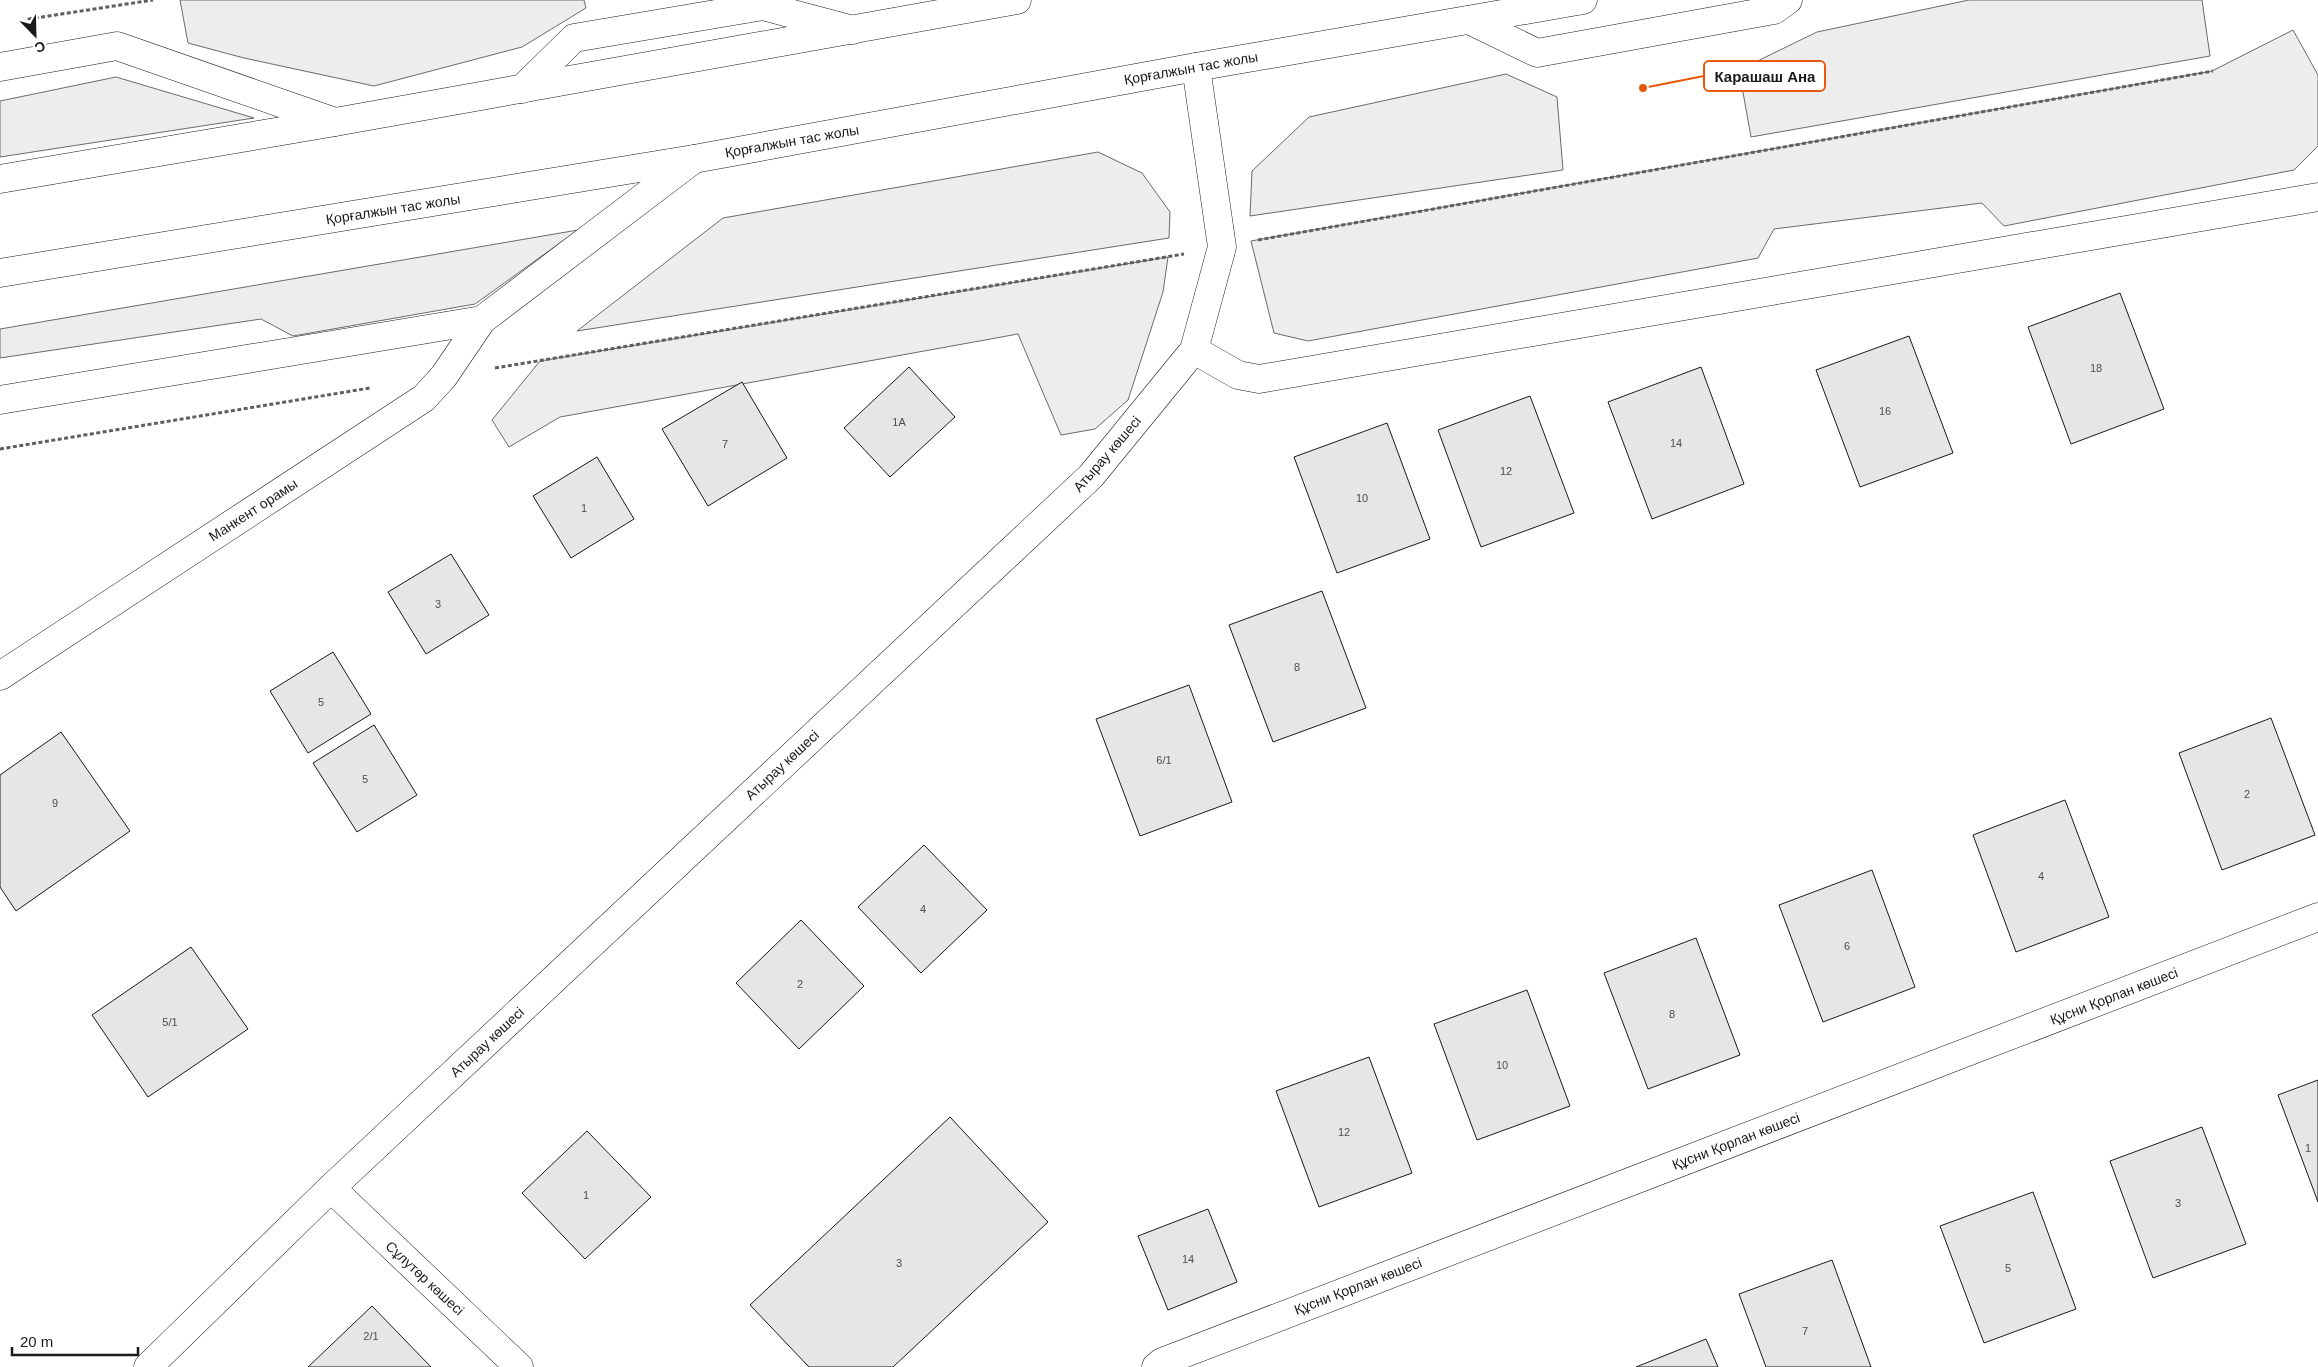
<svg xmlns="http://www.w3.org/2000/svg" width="2318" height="1367" font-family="Helvetica,sans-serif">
  <rect width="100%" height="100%" fill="#fff"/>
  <path fill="#ededed" stroke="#6a6a6a" d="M180,0H584L586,8L522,47L374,86L244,58L188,43Z
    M1969,0H2202L2210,56L1751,137L1739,70L1817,32Z
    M2293,30L2318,75V146L2294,170L2004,226L1982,203L1774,229L1758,258L1308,341L1274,333L1251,241L2212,71Z
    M1506,74L1557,97L1563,170L1250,216L1252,171L1309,117Z
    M116,77L254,118L0,157V101Z
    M1098,152L1142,173L1170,212L1169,238L577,331L723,218Z
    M578,230L475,304L293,336L261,319L0,358V329Z
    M1168,257L1163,292L1128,400L1095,429L1061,435L1018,334L560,417L509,447L492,420L540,361Z"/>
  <path fill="#e6e6e6" stroke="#1a1a1a" d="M2120,293L2164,409L2071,444L2028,327Z
    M1909,336L1953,453L1860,487L1816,370Z
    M909,367L955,417L890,477L844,428Z
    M1701,367L1744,484L1652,519L1608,402Z
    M742,382L787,458L708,506L662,429Z
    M1530,396L1574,513L1481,547L1438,430Z
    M1387,423L1430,539L1337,573L1294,457Z
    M597,457L634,519L571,558L533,496Z
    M451,554L489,615L426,654L388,592Z
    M1322,591L1366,708L1273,742L1229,625Z
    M333,652L371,714L308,753L270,691Z
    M1189,685L1232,802L1140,836L1096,719Z
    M2271,718L2315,835L2222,870L2179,753Z
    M374,725L417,795L357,832L313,763Z
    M61,732L130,831L16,911L0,887V775Z
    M2065,800L2109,917L2016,952L1973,835Z
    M924,845L987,910L921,973L858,907Z
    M1872,870L1915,987L1823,1022L1779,905Z
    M801,920L864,986L799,1049L736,983Z
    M1696,938L1740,1055L1648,1089L1604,973Z
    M191,947L248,1029L148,1097L92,1015Z
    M1527,990L1570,1106L1477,1140L1434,1024Z
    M1369,1057L1412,1173L1319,1207L1276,1091Z
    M2318,1080V1202L2278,1095Z
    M950,1117L1048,1222L893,1367H809L750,1305Z
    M2202,1127L2246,1244L2153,1278L2110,1161Z
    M587,1131L651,1197L585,1259L522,1193Z
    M2033,1192L2076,1309L1984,1343L1940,1226Z
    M1208,1209L1237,1282L1168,1310L1138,1236Z
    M1832,1260L1871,1367H1766L1739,1294Z
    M372,1306L431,1367H308Z
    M1706,1339L1718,1367H1636Z"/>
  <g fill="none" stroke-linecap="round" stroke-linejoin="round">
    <g stroke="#1a1a1a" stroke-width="29">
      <path id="minor" d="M1469,20L1537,53L1774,10L1788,0
        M0,67L117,46L335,122
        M522,89L574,38L763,6L853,30
        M1194,350L1238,375L1259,379L2318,197
        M0,400L482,320L694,159
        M0,676L424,398L444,376L482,320
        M331,1188L519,1367
        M148,1367L331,1188L1091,476L1194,350L1222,247L1196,67
        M1156,1367L1162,1362L2318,917"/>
    </g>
    <g stroke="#1a1a1a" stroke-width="29">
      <path id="major" d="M0,179L335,122L1017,0
        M0,273L694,159L1196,67L1583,0"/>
    </g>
    <path stroke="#5f5f5f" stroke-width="3" stroke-dasharray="4 2.5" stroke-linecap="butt" d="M31,26L29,19L153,0
      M1258,240L2213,71
      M495,368L1184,254
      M0,449L370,388"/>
    <use href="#minor" stroke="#fff" stroke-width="28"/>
    <use href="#major" stroke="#fff" stroke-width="28"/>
  </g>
  <g text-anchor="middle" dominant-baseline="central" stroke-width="4" stroke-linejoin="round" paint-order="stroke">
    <g font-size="11" fill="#4d4d4d">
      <text x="2096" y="368">18</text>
      <text x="1885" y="411">16</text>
      <text x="899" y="422">1А</text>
      <text x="1676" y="443">14</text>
      <text x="725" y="444">7</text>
      <text x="1506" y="471">12</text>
      <text x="1362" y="498">10</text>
      <text x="584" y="508">1</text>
      <text x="438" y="604">3</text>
      <text x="1297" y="667">8</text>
      <text x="321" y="702">5</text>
      <text x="1164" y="760">6/1</text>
      <text x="365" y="779">5</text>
      <text x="2247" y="794">2</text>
      <text x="55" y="803">9</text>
      <text x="2041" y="876">4</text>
      <text x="923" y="909">4</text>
      <text x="1847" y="946">6</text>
      <text x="800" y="984">2</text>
      <text x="1672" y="1014">8</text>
      <text x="170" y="1022">5/1</text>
      <text x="1502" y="1065">10</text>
      <text x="1344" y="1132">12</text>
      <text x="2308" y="1148">1</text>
      <text x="586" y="1195">1</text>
      <text x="2178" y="1203">3</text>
      <text x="1188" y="1259">14</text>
      <text x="899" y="1263">3</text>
      <text x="2008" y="1268">5</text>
      <text x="1805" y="1331">7</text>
      <text x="371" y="1336">2/1</text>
    </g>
    <g font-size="14" fill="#1a1a1a" stroke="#fff">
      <text transform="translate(1191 68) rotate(-10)">Қорғалжын тас жолы</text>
      <text transform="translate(792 141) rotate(-10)">Қорғалжын тас жолы</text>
      <text transform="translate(393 209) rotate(-9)">Қорғалжын тас жолы</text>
      <text transform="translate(1107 454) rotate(-49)">Атырау көшесі</text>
      <text transform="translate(253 510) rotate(-33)">Манкент орамы</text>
      <text transform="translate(782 765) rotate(-43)">Атырау көшесі</text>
      <text transform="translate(2114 996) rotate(-21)">Құсни Қорлан көшесі</text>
      <text transform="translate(487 1042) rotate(-43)">Атырау көшесі</text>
      <text transform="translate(1736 1141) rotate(-21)">Құсни Қорлан көшесі</text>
      <text transform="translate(425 1278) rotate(43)">Сұлутөр көшесі</text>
      <text transform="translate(1358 1286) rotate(-21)">Құсни Қорлан көшесі</text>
    </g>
  </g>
  <path fill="none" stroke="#e8590c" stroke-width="2" d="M1643 88L1704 76"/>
  <circle fill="#e8590c" stroke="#fff" stroke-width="2" cx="1643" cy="88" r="5"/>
  <rect fill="#fff" stroke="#e8590c" stroke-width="2" x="1704" y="61" width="121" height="30" rx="5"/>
  <g font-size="15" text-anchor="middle" font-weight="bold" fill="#1a1a1a">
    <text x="1765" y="82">Карашаш Ана</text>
  </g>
  <g transform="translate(35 35) rotate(157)" stroke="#ffffff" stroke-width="4" paint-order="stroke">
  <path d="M0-4L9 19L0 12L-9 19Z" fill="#1a1a1a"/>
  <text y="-8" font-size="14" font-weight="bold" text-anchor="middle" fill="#1a1a1a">С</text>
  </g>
  <path d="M12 1347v8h126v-8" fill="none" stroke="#1a1a1a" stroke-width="2.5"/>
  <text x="20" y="1347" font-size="15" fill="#1a1a1a" stroke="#ffffff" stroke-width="4" paint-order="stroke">20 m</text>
</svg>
